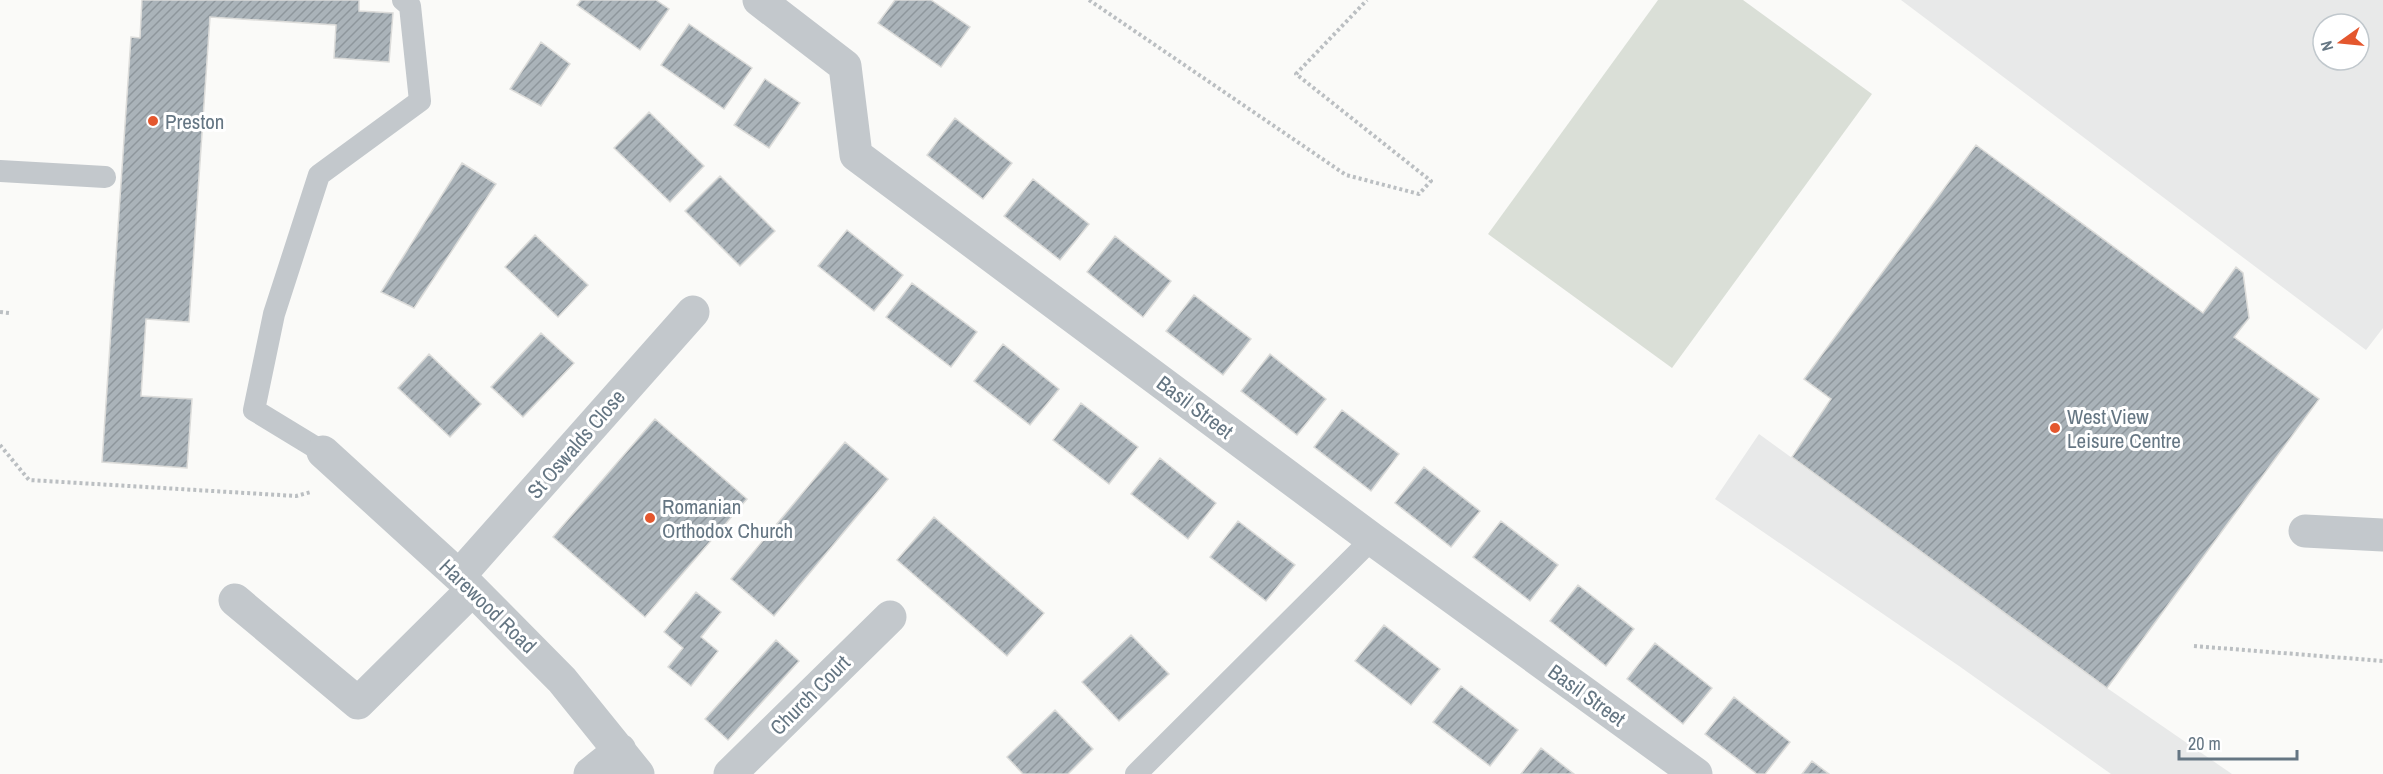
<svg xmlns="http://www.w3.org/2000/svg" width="2383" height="774" font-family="'Archivo Narrow',sans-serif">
  <defs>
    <pattern id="building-hatch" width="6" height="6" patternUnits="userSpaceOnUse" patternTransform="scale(1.5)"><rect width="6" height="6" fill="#aab3b9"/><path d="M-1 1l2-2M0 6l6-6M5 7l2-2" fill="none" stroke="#8e969c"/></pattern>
  </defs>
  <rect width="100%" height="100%" fill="#fafaf8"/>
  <path fill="#e8e9e9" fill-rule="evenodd" d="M1901,0H2383V328L2366,350ZM2323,24H2359V60H2323Z
    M1759,434L2107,688L2232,774H2111L1959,666L1715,499Z"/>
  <path fill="#dadfd7" d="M1658,0H1743L1872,94L1672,368L1488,234Z"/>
  <path fill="url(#building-hatch)" stroke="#dcdcda" stroke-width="1.5" d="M142,0H359V11L393,13L389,62L334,58L336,25L210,17L189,322L146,319L141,396L192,399L187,468L102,462L131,37L140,38Z
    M581,0H656L669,9L640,50L577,5Z
    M895,0H931L970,27L941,67L878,23Z
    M689,24L752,68L724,109L661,65Z
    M541,42L570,64L541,106L510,89Z
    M765,79L800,103L769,148L734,125Z
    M649,112L704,166L670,202L614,148Z
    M955,118L1012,163L983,199L927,155Z
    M1976,145L2203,313L2236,267L2243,273L2249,318L2234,337L2319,399L2107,688L1792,457L1831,399L1804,379Z
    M462,163L496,184L414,308L381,292Z
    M720,176L775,231L740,266L685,211Z
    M1033,179L1089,224L1060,260L1004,216Z
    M847,230L903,275L874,311L818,266Z
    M535,235L588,285L558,317L505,267Z
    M1115,236L1171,281L1143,317L1087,272Z
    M912,283L977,332L951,367L886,317Z
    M1194,295L1251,339L1223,375L1166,331Z
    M541,333L574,363L523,417L491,387Z
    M1003,344L1059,389L1030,425L974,381Z
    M429,354L481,404L450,437L398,388Z
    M1270,354L1326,399L1297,435L1241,391Z
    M1081,403L1138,447L1109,484L1053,440Z
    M1342,410L1399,454L1371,491L1314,447Z
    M655,419L747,499L645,617L553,537Z
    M845,442L888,479L774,616L731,579Z
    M1160,458L1216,503L1188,539L1131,494Z
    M1424,467L1480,511L1451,547L1395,503Z
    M934,517L1044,613L1007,656L897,560Z
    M1238,521L1295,565L1266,601L1210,557Z
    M1501,521L1558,565L1530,601L1473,557Z
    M1578,585L1634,629L1606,666L1550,621Z
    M696,592L721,612L701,637L718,651L691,686L668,667L683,648L664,632Z
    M1384,625L1440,669L1411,705L1355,661Z
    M1131,635L1169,674L1119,721L1082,682Z
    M776,640L799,661L728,740L705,719Z
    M1655,643L1712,688L1683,724L1627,679Z
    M1461,686L1518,730L1490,766L1433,722Z
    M1734,697L1790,742L1765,774H1757L1705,734Z
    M1055,710L1093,749L1068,774H1023L1007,757Z
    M1541,748L1574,774H1521Z
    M1812,761L1829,774H1802Z"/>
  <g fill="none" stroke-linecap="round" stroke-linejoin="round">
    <path stroke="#bbbfc2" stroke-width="4" stroke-dasharray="3 3" stroke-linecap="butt" d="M1089,0L1346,175L1419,194L1431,181L1296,74L1367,0
      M0,312L9,313
      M0,445L29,480L296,496L311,492
      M2194,646L2383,661"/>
    <path stroke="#c3c8cc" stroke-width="22" d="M0,171L105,177
      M323,452L254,410L274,314L319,175L420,101L410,6L403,0
      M1136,774L1372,539"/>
    <path stroke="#c3c8cc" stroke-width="33" d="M759,0L845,66L856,155L1372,539L1696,774
      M323,452L459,576L562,680L638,774
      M2305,531L2383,535
      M459,576L693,312
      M235,600L358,703L472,590
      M590,774L620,750
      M730,774L890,617"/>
  </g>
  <g fill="#e4572e" stroke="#fff" stroke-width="2">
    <circle cx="153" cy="121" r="6"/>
    <circle cx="2055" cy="428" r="6"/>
    <circle cx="650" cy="518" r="6"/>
  </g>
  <g text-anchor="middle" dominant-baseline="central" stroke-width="6" stroke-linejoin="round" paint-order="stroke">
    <g font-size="21" fill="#657683" stroke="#fff" text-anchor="start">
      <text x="165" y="121">Preston</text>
      <text x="2067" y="416">West View<tspan x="2067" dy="24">Leisure Centre</tspan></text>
      <text x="662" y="506">Romanian<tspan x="662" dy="24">Orthodox Church</tspan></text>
    </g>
    <g font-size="21" fill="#657683" stroke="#fff">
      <text transform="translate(1195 407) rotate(37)">Basil Street</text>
      <text transform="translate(576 444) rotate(-49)">St Oswalds Close</text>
      <text transform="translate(488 606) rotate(44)">Harewood Road</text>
      <text transform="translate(810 695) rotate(-45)">Church Court</text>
      <text transform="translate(1587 695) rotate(36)">Basil Street</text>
    </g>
  </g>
  <g transform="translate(2341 42) rotate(255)"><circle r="28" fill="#ffffff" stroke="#c1c8cd" stroke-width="1.5"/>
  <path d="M0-4.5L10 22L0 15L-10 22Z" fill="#e4572e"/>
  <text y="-9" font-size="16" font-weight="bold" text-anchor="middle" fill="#657683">N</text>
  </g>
  <path d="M2179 750v9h118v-9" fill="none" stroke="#657683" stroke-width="3"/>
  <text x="2188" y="750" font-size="18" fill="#657683" stroke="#ffffff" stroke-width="4.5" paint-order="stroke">20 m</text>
</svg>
